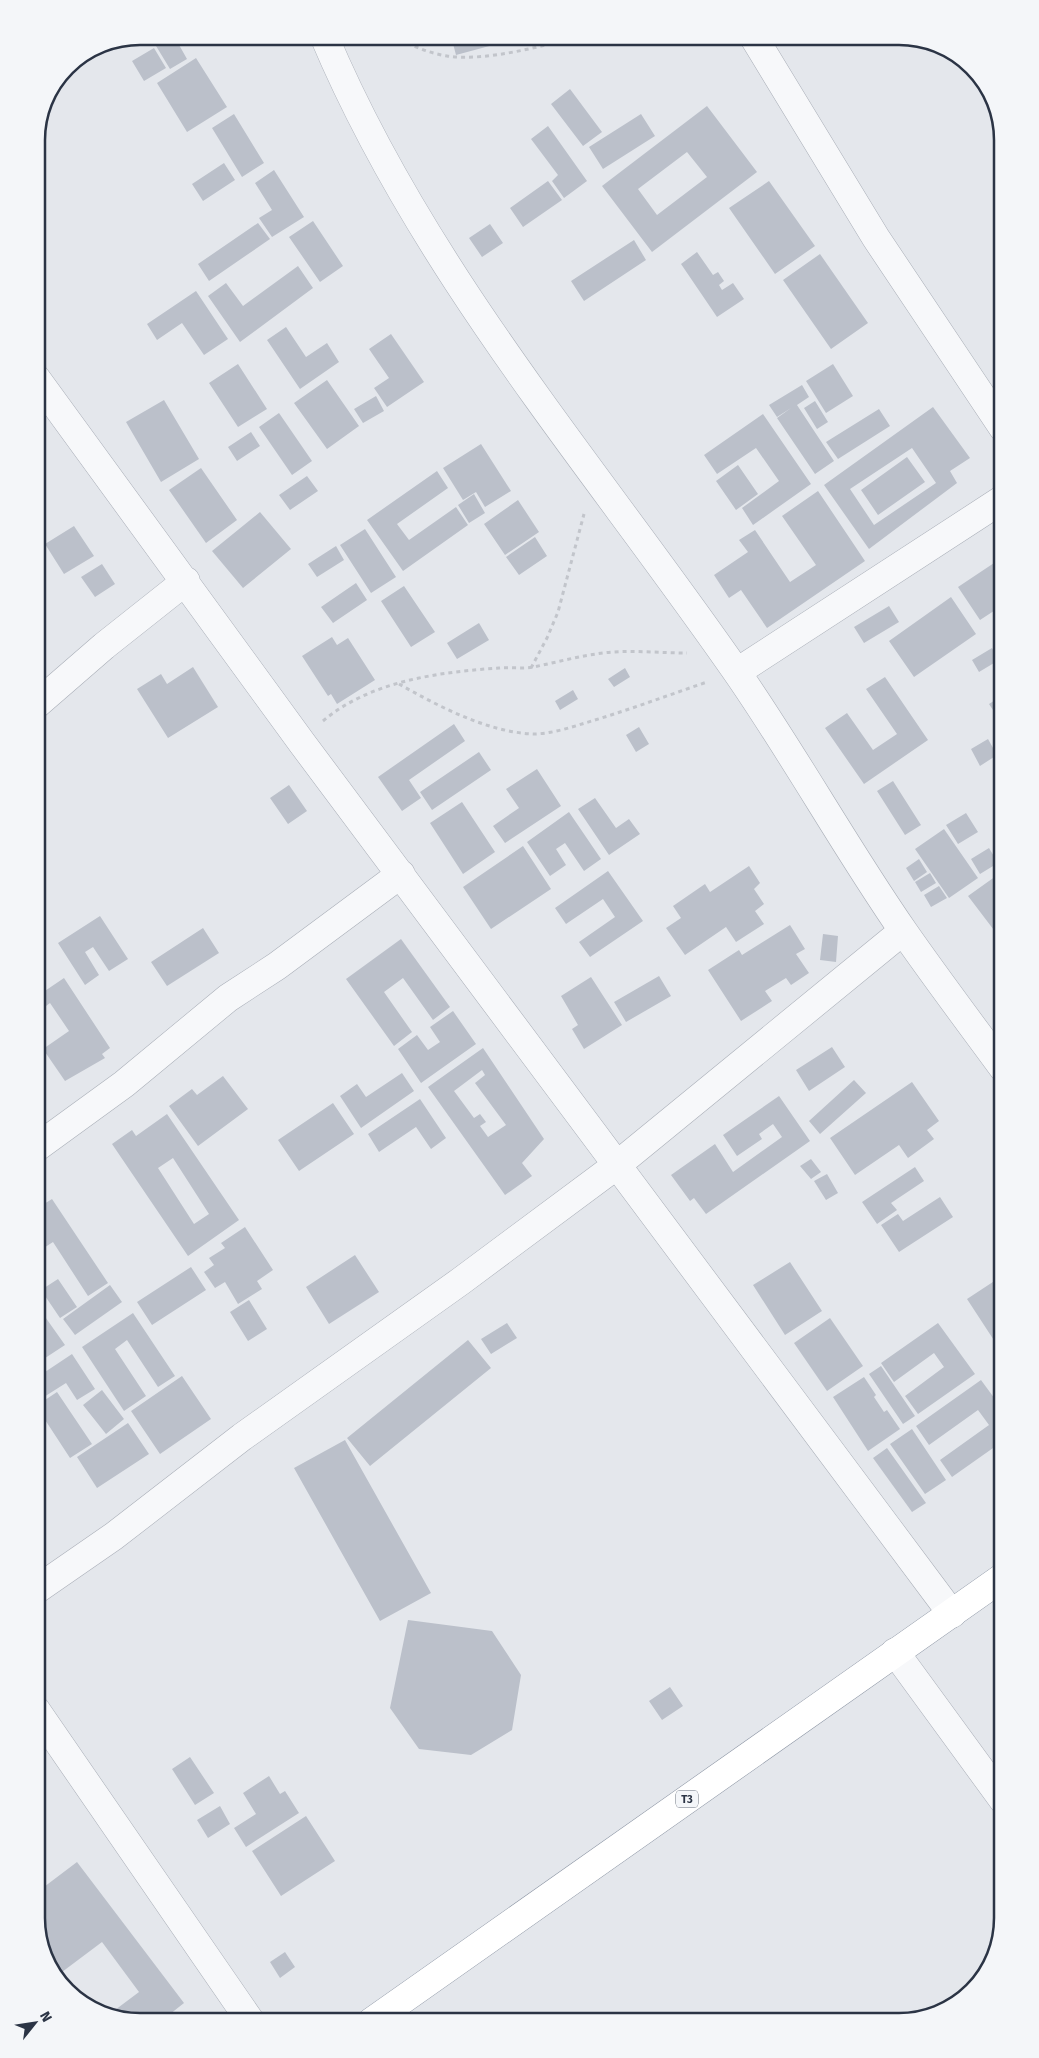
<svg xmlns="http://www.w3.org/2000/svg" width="1039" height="2058" font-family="'Fira Sans',sans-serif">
  <rect width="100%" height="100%" fill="#e4e7ec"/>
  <path fill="#bbc0ca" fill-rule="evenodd" d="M150,36H174L187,59L170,69Z
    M451,36H507L508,41L456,55Z
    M100,46L88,58L84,55L99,45Z
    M154,48L166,68L144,81L132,61Z
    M196,58L227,107L187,132L157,83Z
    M570,89L602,132L583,146L551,104Z
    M707,106L757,172L652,252L602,186ZM687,152L707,177L657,215L638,189Z
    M234,114L264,163L242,177L212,128Z
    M641,114L655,136L603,169L589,147Z
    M548,126L587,181L564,198L552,181L558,175L531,139Z
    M224,163L235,180L203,201L192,184Z
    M274,170L304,217L272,237L259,218L272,210L255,183Z
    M548,181L562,200L523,227L510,208Z
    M769,181L815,246L775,274L729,208Z
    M313,221L343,266L320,282L289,237Z
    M258,223L270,239L209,281L198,264Z
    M490,224L503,243L482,257L469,238Z
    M36,232L42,240L36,243Z
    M634,240L646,260L584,301L571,281Z
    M697,252L713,275L718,272L724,281L719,285L722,290L733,283L744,299L717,317L681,264Z
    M820,254L868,323L831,349L783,280Z
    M298,266L313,288L240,342L208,296L226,283L243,306Z
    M196,291L228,339L204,355L182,323L157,340L147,324Z
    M286,327L306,357L327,343L339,362L300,389L267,340Z
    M391,334L424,382L387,407L374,388L389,378L369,349Z
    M238,364L267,409L238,427L209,383Z
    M833,364L853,396L826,413L806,381Z
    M327,380L359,426L327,449L294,403Z
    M802,385L809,397L797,405L834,461L815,474L777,418L791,408L777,417L769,405Z
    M376,396L384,411L363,423L354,409Z
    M164,400L199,459L161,482L126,422Z
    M815,401L828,422L817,429L804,408Z
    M933,407L970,458L950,471L957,483L869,549L824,485ZM912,448L936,483L874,525L850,489Z
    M879,409L890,426L838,459L826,442Z
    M279,413L312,461L292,475L259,427Z
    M763,414L811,484L753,525L742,508L779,481L756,448L717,474L704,455Z
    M251,432L260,446L237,461L228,447Z
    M481,444L511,491L485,507L476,492L463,500L443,468Z
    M907,457L925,482L878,515L861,490Z
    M738,465L758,494L736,510L716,481Z
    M201,468L237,520L206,543L169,490Z
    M437,471L448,488L397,524L409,540L456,507L468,525L403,571L367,520Z
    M307,476L318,491L290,510L279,495Z
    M818,491L865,561L767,628L741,590L729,598L714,575L748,552L739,540L755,530L790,582L816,565L782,516Z
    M474,494L485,513L469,523L458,505Z
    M518,500L539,532L505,555L484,524Z
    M260,512L291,549L243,588L212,551Z
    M74,526L94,556L64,574L45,544Z
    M365,529L396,577L371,593L340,545Z
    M535,537L547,556L519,575L506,557Z
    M336,546L344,560L317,577L308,564Z
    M1003,557V605L980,620L958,587Z
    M102,564L115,584L95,597L81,577Z
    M356,583L367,600L333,623L321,607Z
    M404,586L435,632L411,647L381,601Z
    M951,597L976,634L914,677L889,641Z
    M889,606L899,622L864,643L854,627Z
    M479,623L489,640L457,659L447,643Z
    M332,637L337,645L348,638L375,680L337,704L331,694L328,696L302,656Z
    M992,648L999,660L979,672L972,660Z
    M193,667L218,707L168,738L137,689L161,674L167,684Z
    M625,668L630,677L614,687L608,679Z
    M885,677L928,740L864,784L825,728L847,713L873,750L897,734L866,689Z
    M573,690L578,699L560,710L555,701Z
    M1003,695V725L989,704Z
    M454,724L465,741L409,780L421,798L402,811L378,777Z
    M639,727L649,744L636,752L626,735Z
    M988,739L997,755L980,766L971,749Z
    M479,752L491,770L432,810L420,792Z
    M537,769L561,806L505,843L493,826L519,808L506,789Z
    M893,781L921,825L905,835L877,791Z
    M289,785L307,811L288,824L270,798Z
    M595,798L616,828L629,819L640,834L609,855L578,809Z
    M462,802L495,852L463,874L430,823Z
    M569,812L601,859L584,871L565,843L556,849L566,865L550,876L527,842Z
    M966,813L978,832L958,844L946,825Z
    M944,829L978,878L949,898L915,849Z
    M523,846L551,889L491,929L463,887Z
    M989,848L998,863L980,874L971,859Z
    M919,859L927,872L914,881L906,868Z
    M749,866L760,883L754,889L764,904L755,911L764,924L736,942L726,927L685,955L666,928L681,918L673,906L705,884L710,892Z
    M608,871L643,921L590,957L579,942L615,917L603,899L566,924L555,908Z
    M1003,871V942L968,896Z
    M930,873L936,883L921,892L915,882Z
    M939,886L947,898L931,907L924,895Z
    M100,916L128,959L109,971L93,947L85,952L99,975L85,985L58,943Z
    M790,925L805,949L796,954L809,973L791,985L786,978L765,991L772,1001L741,1021L708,970L739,950L742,955Z
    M203,928L219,953L167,986L151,962Z
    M823,934L838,936L836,962L820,960Z
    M401,939L450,1007L433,1020L403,978L384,992L412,1032L394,1046L346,979Z
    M1003,958V972L996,963Z
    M659,976L671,996L626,1022L614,1002Z
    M591,977L622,1025L584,1049L572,1029L578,1025L561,996Z
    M64,978L110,1048L102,1054L105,1058L65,1081L43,1049L69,1031L50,1003L42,1009L36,1000V997Z
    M453,1011L476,1044L421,1083L398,1049L417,1035L428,1050L440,1042L430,1027Z
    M832,1047L845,1067L809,1091L796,1070Z
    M483,1048L544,1139L522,1163L532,1176L505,1195L428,1087ZM482,1070L485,1075L475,1083L506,1125L488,1137L480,1126L486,1122L480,1114L474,1118L454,1091Z
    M402,1073L414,1091L361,1128L340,1096L357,1084L366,1097Z
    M223,1076L248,1109L198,1146L169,1106L192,1089L197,1095Z
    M854,1080L866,1093L820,1134L809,1121Z
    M912,1082L939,1121L927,1130L934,1139L908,1158L899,1145L855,1175L830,1138Z
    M779,1096L810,1141L706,1214L694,1198L690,1201L671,1175L715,1144L733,1172L782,1137L773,1124L759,1134L762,1139L737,1156L723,1135Z
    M420,1099L446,1138L431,1149L416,1127L379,1152L368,1134Z
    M333,1103L354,1134L299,1171L278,1140Z
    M167,1114L239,1220L188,1256L112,1144L132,1130L136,1136ZM173,1158L209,1214L194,1224L158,1168Z
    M811,1159L821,1172L811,1179L800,1166Z
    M915,1167L924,1181L891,1203L897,1210L877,1224L862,1202Z
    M827,1174L838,1193L826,1200L814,1181Z
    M940,1197L953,1217L899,1252L881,1225L898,1214L903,1221Z
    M52,1199L108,1283L88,1296L53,1242L36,1253V1209Z
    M245,1227L273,1270L257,1281L262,1289L238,1304L225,1282L215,1288L204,1272L214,1265L209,1258L225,1248L221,1243Z
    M355,1255L379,1292L329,1324L306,1287Z
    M790,1262L822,1311L785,1335L753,1285Z
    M191,1267L206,1290L152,1325L137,1302Z
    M1002,1276L1003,1346L999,1348L967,1299Z
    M58,1279L77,1307L60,1318L41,1290Z
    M110,1285L122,1302L75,1335L63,1319Z
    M249,1300L267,1329L248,1341L230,1312Z
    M36,1304L65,1345L36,1364Z
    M133,1313L175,1376L158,1387L127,1340L115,1349L146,1396L124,1411L82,1347Z
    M830,1318L863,1366L827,1391L794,1343Z
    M507,1323L517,1338L491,1354L481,1339Z
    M938,1323L975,1374L918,1414L905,1396L944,1367L934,1353L894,1382L881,1363Z
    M468,1340L491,1368L370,1466L347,1438Z
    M72,1354L95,1389L77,1400L66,1383L36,1402V1378Z
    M881,1366L915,1416L903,1424L869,1374Z
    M182,1376L211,1419L160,1454L131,1411Z
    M864,1377L876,1395L874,1397L884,1412L887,1410L900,1429L868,1451L833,1397Z
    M981,1380L1003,1410V1441L952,1477L940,1460L989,1425L978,1410L929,1445L916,1426Z
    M1003,1386V1402L995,1391Z
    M102,1390L124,1419L106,1434L83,1405Z
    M57,1392L92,1444L70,1458L36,1406Z
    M128,1423L149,1454L97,1488L77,1457Z
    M912,1429L946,1480L925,1494L890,1444Z
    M345,1440L431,1593L380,1621L294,1468Z
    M887,1448L926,1503L912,1512L873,1458Z
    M408,1620L492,1631L521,1675L512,1730L471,1755L419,1749L390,1708Z
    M670,1687L683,1706L662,1720L649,1701Z
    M190,1757L214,1793L195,1805L172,1769Z
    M269,1776L280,1794L285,1791L299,1813L246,1847L234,1828L256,1814L243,1793Z
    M220,1806L230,1824L208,1838L197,1820Z
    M306,1816L335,1861L281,1896L252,1851Z
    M77,1862L184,2003L160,2022H133L111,2013L139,1992L102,1942L58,1975L44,1957L36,1918V1893Z
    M285,1952L295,1967L280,1978L270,1962Z"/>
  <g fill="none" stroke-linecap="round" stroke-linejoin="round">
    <g stroke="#a9aeb7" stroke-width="29">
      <path id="minor" d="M324,36C422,269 593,465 736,671C795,756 845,847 904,932C936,978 970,1023 1003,1068
        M753,36L876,238L1003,428
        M36,378L302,743L952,1614
        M737,672L1003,499
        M36,705L104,646L186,581
        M36,1148L124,1084L228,998L277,966L401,874
        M36,1590L114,1536L242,1437L461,1281L617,1165L903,931
        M895,1652L1003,1800
        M36,1710L251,2022"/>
    </g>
    <g stroke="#8b94a3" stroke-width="29">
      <path id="highway" d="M371,2022L1003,1577"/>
    </g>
    <path stroke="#c2c5cb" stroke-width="3" stroke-dasharray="4 4" stroke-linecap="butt" d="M393,36C410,45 428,53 447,56C488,62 543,45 584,36
      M531,668L547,638L558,612L584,514
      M399,684C438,706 487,732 533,734C550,734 569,728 585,723C626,711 666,696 707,682
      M323,721C370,681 439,672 499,668C510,667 522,669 533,667C554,663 575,657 596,654C626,649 657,653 687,653"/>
    <use href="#minor" stroke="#f7f8fa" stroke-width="28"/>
    <use href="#highway" stroke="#fff" stroke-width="28"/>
  </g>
  <g text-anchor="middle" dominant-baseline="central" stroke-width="4.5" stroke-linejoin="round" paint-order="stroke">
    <rect fill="#f4f6f9" stroke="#676e7b" stroke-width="1" x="676" y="1790.5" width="22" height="17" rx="4"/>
    <g font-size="11" font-weight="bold" fill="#2b3445">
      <text x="687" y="1799">T3</text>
    </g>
  </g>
  <path d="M0 0H1039V2058H0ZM140 45H899A95 95 0 0 1 994 140V1918A95 95 0 0 1 899 2013H140A95 95 0 0 1 45 1918V140A95 95 0 0 1 140 45Z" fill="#f4f6f9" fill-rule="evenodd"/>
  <path fill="none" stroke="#2b3445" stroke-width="2.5" d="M140 45H899A95 95 0 0 1 994 140V1918A95 95 0 0 1 899 2013H140A95 95 0 0 1 45 1918V140A95 95 0 0 1 140 45Z"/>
  <g transform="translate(35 2023) rotate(60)" stroke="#f4f6f9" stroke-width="4" paint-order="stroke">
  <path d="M0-4L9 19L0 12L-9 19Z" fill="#2b3445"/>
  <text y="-8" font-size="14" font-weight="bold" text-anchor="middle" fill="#2b3445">N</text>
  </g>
</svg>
